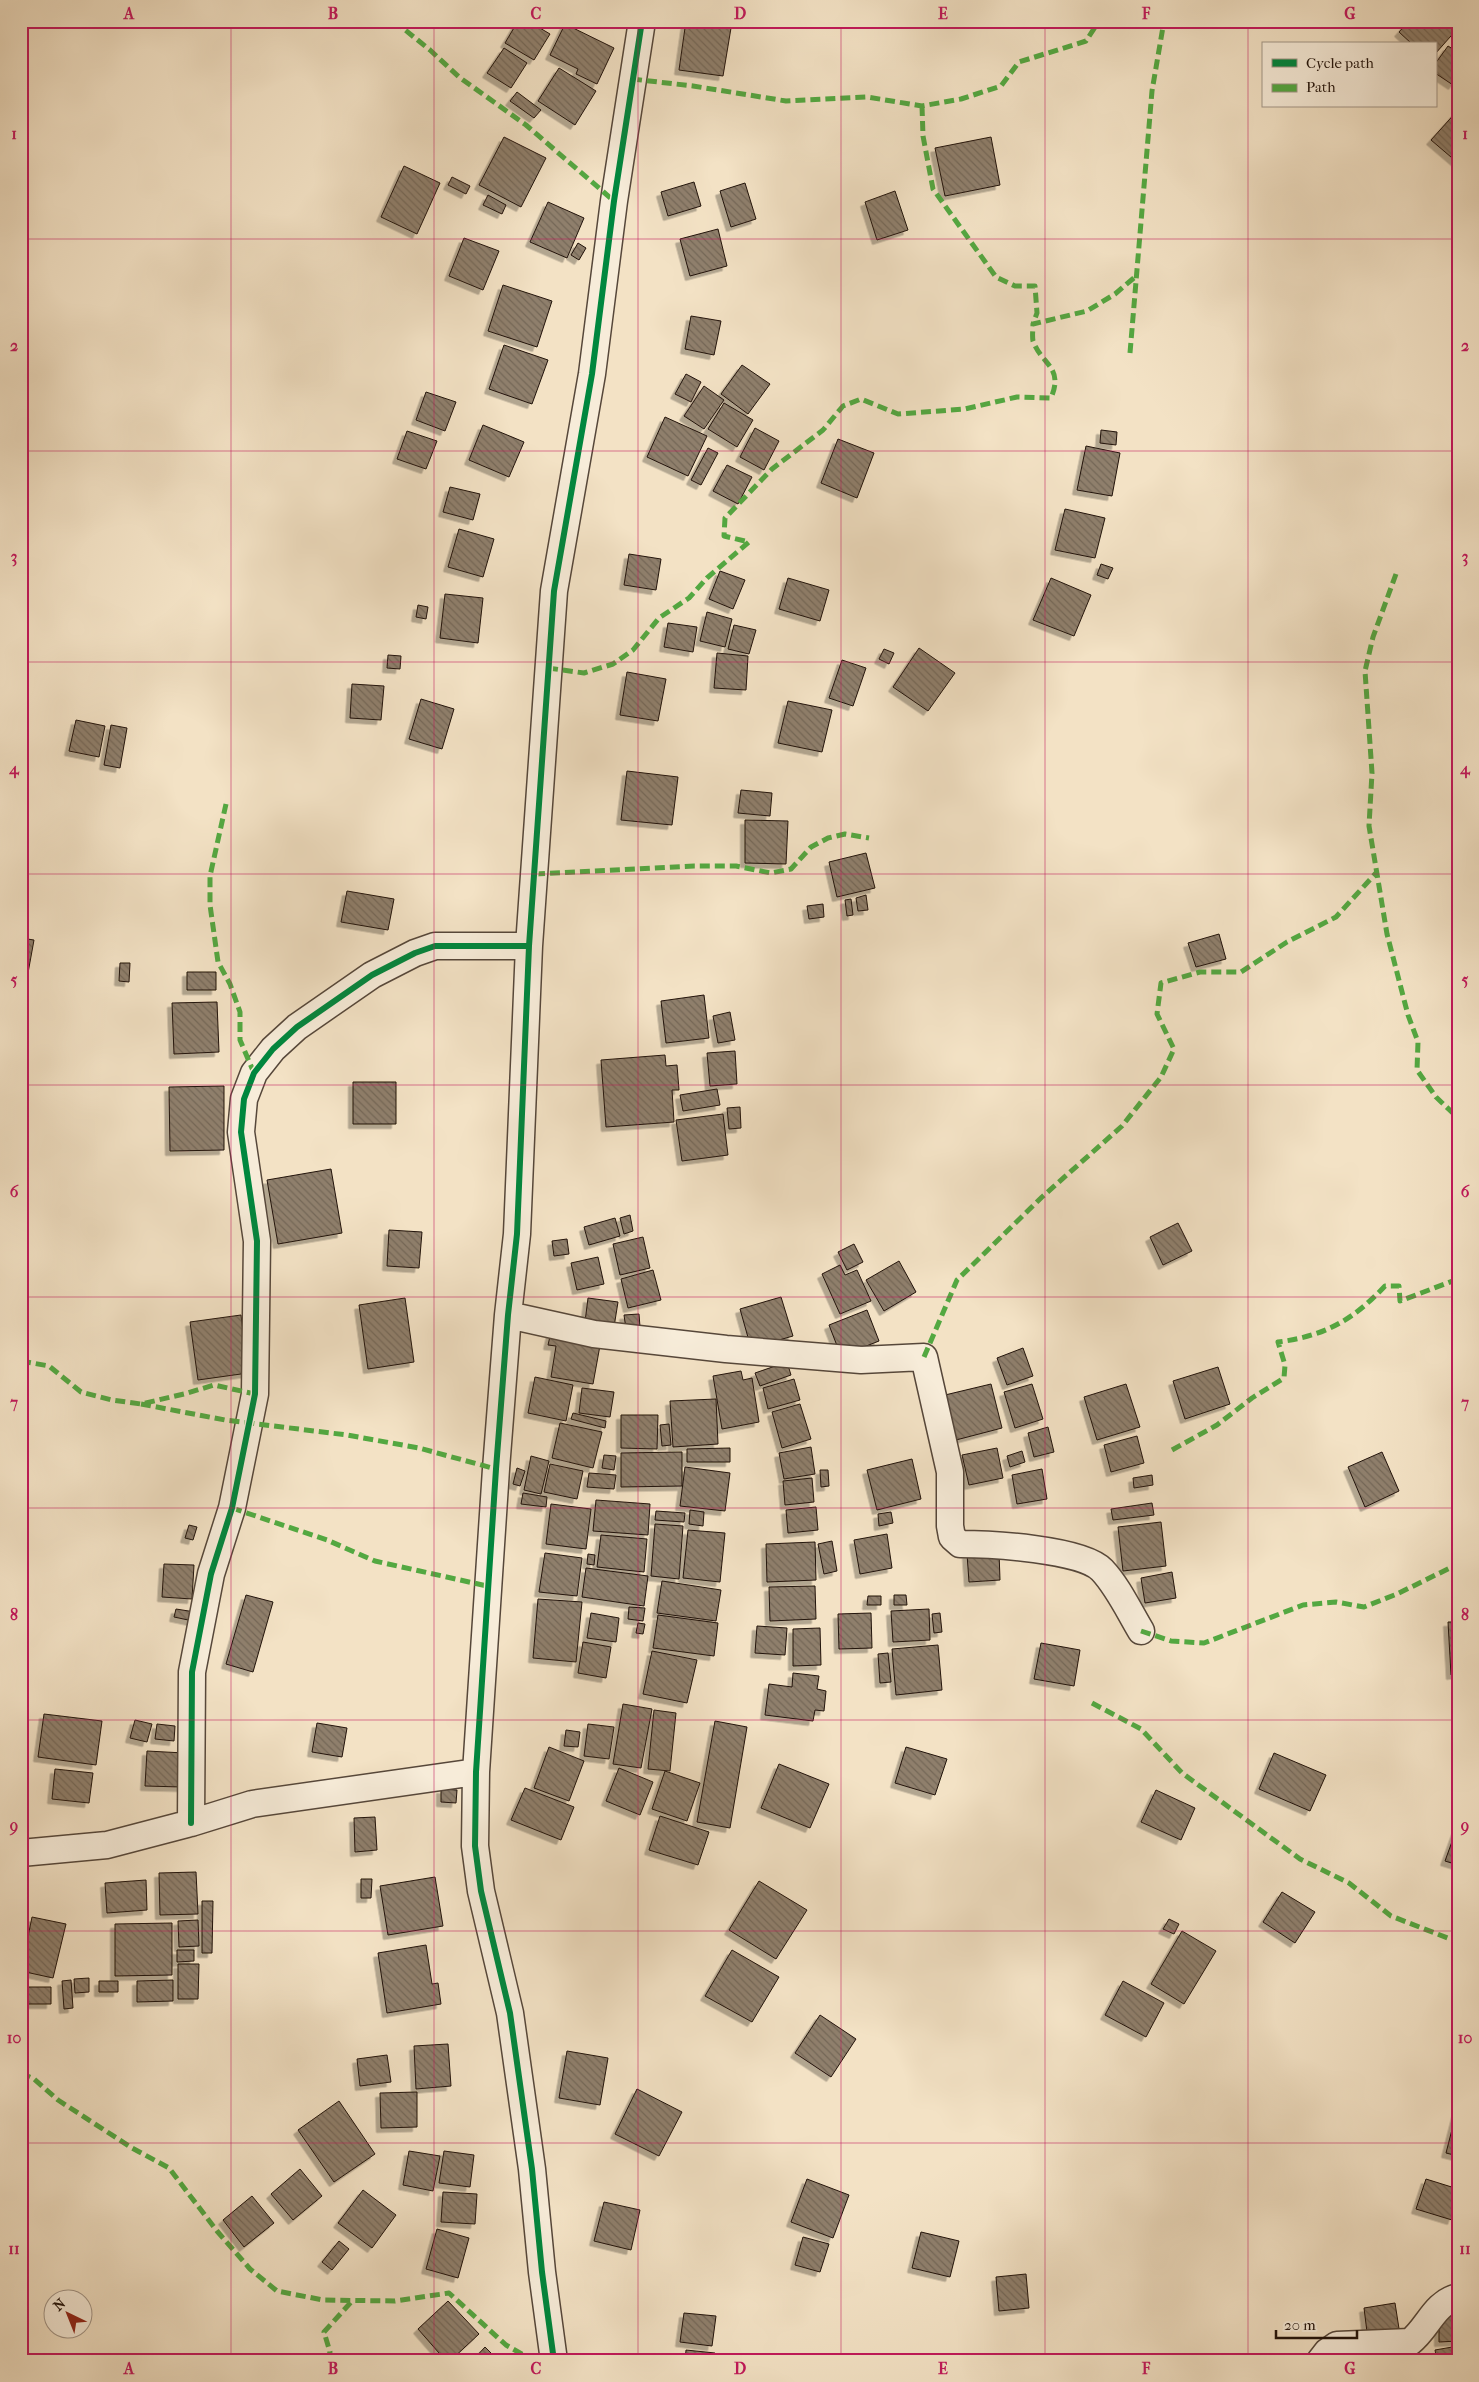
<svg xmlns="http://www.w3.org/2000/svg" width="1479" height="2382" font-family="'IM FELL French Canon',serif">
  <defs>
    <pattern id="building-back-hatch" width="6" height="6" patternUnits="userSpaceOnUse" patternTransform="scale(1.25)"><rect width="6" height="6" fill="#8f7f6c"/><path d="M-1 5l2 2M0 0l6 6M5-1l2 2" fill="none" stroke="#746757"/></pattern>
    <filter id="shadow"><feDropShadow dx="-4.5" dy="4.5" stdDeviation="0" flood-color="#0004"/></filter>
  </defs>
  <rect width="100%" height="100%" fill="#f3e2c5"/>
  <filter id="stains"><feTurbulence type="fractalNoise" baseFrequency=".004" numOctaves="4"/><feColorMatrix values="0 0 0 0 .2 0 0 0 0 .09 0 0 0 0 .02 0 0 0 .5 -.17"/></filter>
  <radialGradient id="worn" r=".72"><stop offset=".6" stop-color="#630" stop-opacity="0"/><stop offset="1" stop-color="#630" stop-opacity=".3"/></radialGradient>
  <path fill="url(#building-back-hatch)" stroke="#22130b" filter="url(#shadow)" d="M518,21H528L550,34L534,60L505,43Z
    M686,21L732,22L723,76L679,70Z
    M1409,21H1449L1458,28L1435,54V44H1412L1399,32Z
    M565,24L614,48L597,84L576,74L578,69L550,55Z
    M1448,46L1458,52V78L1453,85L1435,73V64Z
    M504,48L527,63L511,88L487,73Z
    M559,68L596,91L575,125L538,101Z
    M517,92L541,110L534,118L510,101Z
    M1458,110V163L1431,140Z
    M504,137L546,158L521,207L479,185Z
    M991,137L1000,185L945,196L935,148Z
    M404,166L440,183L417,234L381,217Z
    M452,177L470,186L466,194L448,185Z
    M694,182L701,206L668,216L661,192Z
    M745,183L756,219L731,227L720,191Z
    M895,191L908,230L877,240L865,202Z
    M488,195L506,205L502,214L483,205Z
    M548,202L584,218L567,258L530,242Z
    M718,229L727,266L690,276L680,239Z
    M464,238L499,251L483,290L449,276Z
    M578,243L586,248L579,260L571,255Z
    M503,285L552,301L537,347L488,331Z
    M691,316L721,321L714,355L685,349Z
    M504,345L548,360L532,404L489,389Z
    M742,365L770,384L748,414L721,394Z
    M686,374L701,382L691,402L675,394Z
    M704,386L724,400L704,429L684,416Z
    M426,392L456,402L445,431L416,420Z
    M724,403L753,420L737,447L708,429Z
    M665,417L707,436L688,476L647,457Z
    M483,425L524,442L509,477L469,460Z
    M755,428L779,441L764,470L740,457Z
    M1101,430L1117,432L1116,445L1100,443Z
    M407,431L437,441L426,469L397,459Z
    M838,439L874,453L857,498L821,483Z
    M1086,446L1120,453L1112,496L1077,490Z
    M708,448L718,453L701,485L691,480Z
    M727,465L752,477L738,504L713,491Z
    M450,487L480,494L473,520L443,512Z
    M1065,509L1105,518L1095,558L1055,550Z
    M459,529L494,539L483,577L448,567Z
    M629,554L661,559L656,590L624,585Z
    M1101,564L1113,568L1108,579L1097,575Z
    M720,571L745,580L733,609L709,599Z
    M788,578L829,590L820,621L779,609Z
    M1051,578L1091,595L1074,636L1033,620Z
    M445,594L483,598L478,643L440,638Z
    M418,605L428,607L426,619L416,617Z
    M707,612L732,619L725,647L700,641Z
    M668,623L697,627L693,652L664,647Z
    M734,625L756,630L749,654L728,649Z
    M919,648L955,673L928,711L893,687Z
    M884,649L894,653L889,664L879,659Z
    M717,653L748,656L746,690L714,688Z
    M388,655L401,656L400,669L387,668Z
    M842,660L866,668L853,706L829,698Z
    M627,672L666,679L658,721L620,715Z
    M352,684L384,686L381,720L350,718Z
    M421,699L454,709L442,749L409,739Z
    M788,701L832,710L822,752L778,743Z
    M76,720L105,726L99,757L69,751Z
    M111,725L127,728L120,768L104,765Z
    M627,771L678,777L672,825L621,820Z
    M741,790L772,793L770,816L738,813Z
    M745,820L788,821L786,864L745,863Z
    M866,853L875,888L837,897L829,862Z
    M347,891L394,899L388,930L341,922Z
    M866,895L868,910L858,911L856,898Z
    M851,899L853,915L847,916L845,900Z
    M823,904L824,917L809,919L807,906Z
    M1219,934L1226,959L1196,967L1188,943Z
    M21,938L34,940L28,973L21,972Z
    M120,963H130L129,982L119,981Z
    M187,972H216V990H187Z
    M704,995L709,1038L666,1043L661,1001Z
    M217,1002L219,1052L174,1054L172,1003Z
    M730,1012L735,1040L718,1043L713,1016Z
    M735,1051L737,1084L710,1086L707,1053Z
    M665,1055L666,1066L677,1065L679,1090H672L674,1122L606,1127L601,1060Z
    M353,1082H396V1124H353Z
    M224,1086V1150L170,1151L169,1087Z
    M717,1089L720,1105L683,1111L680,1095Z
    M740,1107L741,1128L729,1129L727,1108Z
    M723,1114L728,1155L682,1161L676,1120Z
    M331,1169L342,1233L278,1244L267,1180Z
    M630,1215L633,1231L624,1234L620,1218Z
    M615,1218L620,1236L589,1245L584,1227Z
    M1178,1223L1192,1251L1163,1265L1150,1237Z
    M389,1230L422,1232L419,1268L387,1266Z
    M643,1237L650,1268L620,1275L613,1244Z
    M567,1239L569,1254L554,1256L552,1241Z
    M854,1244L863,1262L847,1270L838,1252Z
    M598,1257L604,1284L577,1290L571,1263Z
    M899,1261L916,1292L884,1311L866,1280Z
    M840,1265L845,1275L857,1270L871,1301L840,1314L822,1274Z
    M653,1270L661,1300L628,1308L621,1279Z
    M781,1297L793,1336L751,1348L740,1309Z
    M405,1298L414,1362L368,1369L359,1305Z
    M588,1298L618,1302L614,1327L585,1322Z
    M867,1310L879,1341L841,1356L829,1325Z
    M639,1314L640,1327L626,1329L624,1315Z
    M241,1315L248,1373L198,1380L190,1322Z
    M551,1332L601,1340L593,1384L551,1377L556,1346L548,1345Z
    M1023,1348L1033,1376L1007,1385L997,1358Z
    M787,1362L791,1375L760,1386L755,1373Z
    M1218,1367L1230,1404L1185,1419L1173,1381Z
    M741,1371L743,1380L752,1378L759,1422L722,1429L713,1376Z
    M535,1377L573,1385L566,1421L528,1413Z
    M794,1379L800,1400L768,1409L763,1388Z
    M991,1384L1002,1428L956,1440L945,1395Z
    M1032,1384L1043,1419L1015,1428L1004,1392Z
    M1126,1384L1140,1427L1097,1440L1084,1397Z
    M582,1388L614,1392L610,1417L579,1413Z
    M716,1399L718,1444L673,1447L670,1401Z
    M800,1404L811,1439L782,1448L772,1412Z
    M573,1413L606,1421L605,1428L571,1419Z
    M621,1415H658L657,1449L621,1448Z
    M560,1423L602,1432L593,1468L552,1458Z
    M669,1424L671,1445L662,1446L660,1425Z
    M1048,1427L1054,1452L1034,1457L1028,1433Z
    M1137,1436L1144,1463L1111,1472L1104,1445Z
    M811,1447L815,1474L784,1479L779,1453Z
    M730,1448V1462H687V1449Z
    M997,1448L1003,1478L969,1485L962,1455Z
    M1022,1451L1025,1462L1010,1467L1007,1456Z
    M682,1452V1486L621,1487V1453Z
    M1382,1452L1399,1491L1365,1507L1348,1467Z
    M604,1455L616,1456L614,1470L602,1468Z
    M531,1456L549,1461L541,1494L524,1490Z
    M912,1459L921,1499L877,1510L867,1470Z
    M550,1464L583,1471L577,1499L544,1492Z
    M685,1467L730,1473L725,1511L680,1506Z
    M517,1468L525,1471L520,1486L513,1484Z
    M1042,1469L1047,1499L1017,1504L1012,1475Z
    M820,1470H828L829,1486L821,1487Z
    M589,1473L616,1475L614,1489L587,1487Z
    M1152,1475L1153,1485L1134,1488L1133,1478Z
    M812,1478L814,1502L785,1505L783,1481Z
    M523,1493L547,1497L546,1507L521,1504Z
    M596,1500L650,1504L648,1535L593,1531Z
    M1152,1503L1154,1515L1113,1520L1111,1509Z
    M551,1504L591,1509L586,1549L546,1544Z
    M816,1507L818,1530L788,1533L786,1510Z
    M690,1510L704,1512L703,1526L689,1524Z
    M656,1511L685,1513L684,1522L655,1520Z
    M891,1512L893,1523L879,1526L878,1514Z
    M1161,1522L1166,1566L1123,1571L1118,1527Z
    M655,1524L683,1526L679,1579L651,1576Z
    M189,1525L197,1527L193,1540L185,1538Z
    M688,1530L725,1533L720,1582L683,1578Z
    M887,1534L892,1568L860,1574L854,1540Z
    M601,1535L647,1539L644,1572L597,1567Z
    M832,1541L837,1571L824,1574L818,1544Z
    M815,1542L816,1580L767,1582L766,1544Z
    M999,1552L1000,1580L969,1582L967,1554Z
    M545,1553L582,1558L577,1596L539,1592Z
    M588,1554L595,1555L594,1565L587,1564Z
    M164,1564L194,1565L192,1599L162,1597Z
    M586,1568L648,1576L644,1606L582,1597Z
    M1172,1572L1176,1598L1145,1603L1141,1578Z
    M662,1581L721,1590L716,1621L657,1613Z
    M815,1586L816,1619L770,1621L769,1587Z
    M246,1595L273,1602L253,1672L226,1664Z
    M894,1595H906L907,1605H894Z
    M868,1596H881V1605H867Z
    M538,1599L582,1602L576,1662L533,1658Z
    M629,1607L645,1608L643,1621L628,1619Z
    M176,1609L195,1612L193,1621L174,1617Z
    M929,1609L930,1640L893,1642L891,1611Z
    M591,1613L619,1618L616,1642L587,1638Z
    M871,1613L872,1648L839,1649L838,1614Z
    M940,1613L942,1632L934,1633L932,1614Z
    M658,1615L718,1623L714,1656L653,1648Z
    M1448,1622H1458V1674L1451,1675Z
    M638,1623L645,1624L643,1634L636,1633Z
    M757,1626L787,1628L785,1655L755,1653Z
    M820,1628L821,1665L793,1666V1629Z
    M583,1642L611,1647L606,1678L578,1673Z
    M1041,1643L1080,1650L1074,1686L1034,1679Z
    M938,1645L942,1690L896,1695L892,1649Z
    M652,1651L697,1660L687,1703L643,1694Z
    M888,1653L891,1682L880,1683L878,1654Z
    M793,1673L819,1676L817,1689L826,1691L824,1711L815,1710L813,1721L765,1715L769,1684L792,1687Z
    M623,1704L652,1709L641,1768L613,1764Z
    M654,1710L676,1713L670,1771L648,1769Z
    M44,1714L102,1721L96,1765L38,1757Z
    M135,1720L152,1724L147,1742L130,1738Z
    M715,1721L747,1727L730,1828L697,1822Z
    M317,1723L347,1728L342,1757L312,1752Z
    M157,1724L175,1726L174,1741L155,1739Z
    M588,1724L614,1727L609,1759L584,1756Z
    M566,1730L580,1732L578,1747L564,1746Z
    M549,1747L584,1761L569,1801L534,1788Z
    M906,1747L947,1759L935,1795L895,1783Z
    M147,1751L184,1753L182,1787L145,1786Z
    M1274,1753L1326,1775L1310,1811L1259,1789Z
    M779,1764L829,1784L810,1828L761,1808Z
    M619,1768L653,1782L640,1815L606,1801Z
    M55,1769L93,1773L89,1803L52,1799Z
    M665,1771L700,1783L687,1821L652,1809Z
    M525,1788L574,1807L561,1840L511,1820Z
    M441,1789L457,1790L456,1803L441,1802Z
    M1156,1790L1195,1808L1181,1840L1141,1822Z
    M660,1816L709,1832L698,1865L649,1850Z
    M375,1817L377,1850L355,1852L354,1818Z
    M1458,1825V1865L1445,1861Z
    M196,1872L198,1914L160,1915L159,1873Z
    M435,1877L443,1926L388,1935L380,1886Z
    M361,1879H372L371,1898H361Z
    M146,1880L147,1910L107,1913L105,1883Z
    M759,1881L807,1910L776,1959L729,1930Z
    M1282,1892L1315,1912L1295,1943L1263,1922Z
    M202,1901H213L212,1953H202Z
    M32,1917L66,1924L53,1978L21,1971Z
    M1169,1919L1179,1924L1174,1934L1163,1929Z
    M198,1920L199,1946L179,1947L178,1921Z
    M172,1923V1975L115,1976V1924Z
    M1182,1931L1216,1951L1184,2004L1151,1984Z
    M426,1945L432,1984L438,1983L441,2004L387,2013L378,1953Z
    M177,1950H194V1961L177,1962Z
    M732,1950L779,1977L752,2022L705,1996Z
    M178,1964H199L198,1999H178Z
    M89,1978V1992L75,1993L74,1979Z
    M71,1980L73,2008L64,2009L62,1981Z
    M173,1980V2001L137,2002V1981Z
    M99,1981H118V1992H99Z
    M1123,1981L1164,2003L1146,2037L1105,2015Z
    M28,1987H51V2004H28Z
    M820,2015L856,2039L831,2077L795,2053Z
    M448,2044L451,2086L416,2089L414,2046Z
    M567,2051L608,2058L600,2105L559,2098Z
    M387,2055L391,2082L360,2086L357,2059Z
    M637,2089L682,2112L659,2156L615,2134Z
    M417,2092V2127L381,2128L380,2093Z
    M339,2101L375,2154L334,2182L298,2130Z
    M1457,2110H1458V2156L1446,2153Z
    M409,2151L440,2156L433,2191L403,2185Z
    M444,2151L474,2155L470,2187L439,2183Z
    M300,2169L322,2196L293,2220L271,2194Z
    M807,2179L849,2195L833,2238L791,2222Z
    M1426,2179L1458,2189V2202L1452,2220L1416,2209Z
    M363,2190L396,2215L372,2248L338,2223Z
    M443,2192L477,2194L475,2224L441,2222Z
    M252,2196L274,2223L244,2247L223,2220Z
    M604,2202L640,2210L631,2250L594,2241Z
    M437,2229L469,2238L458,2278L426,2269Z
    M921,2232L959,2241L950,2277L912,2268Z
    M803,2237L829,2244L820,2272L795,2265Z
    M339,2241L349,2249L332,2270L322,2262Z
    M1026,2274L1029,2308L999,2311L996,2277Z
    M448,2301L479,2334L450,2361H446L418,2329Z
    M1395,2303L1400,2335L1368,2340L1364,2308Z
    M684,2313L716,2316L712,2346L680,2342Z
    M1458,2315V2341L1439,2342V2316Z
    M1458,2346V2361H1437L1435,2350Z
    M485,2347L499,2361H472Z
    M686,2350L715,2353L714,2361H685Z
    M1397,2352L1398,2361H1352Z
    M1034,2354L1036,2361H1007Z"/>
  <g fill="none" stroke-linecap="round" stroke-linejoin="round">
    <g stroke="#56473a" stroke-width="29">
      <path id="minor" d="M508,1315L594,1334L726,1349L861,1360L924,1357L950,1472V1526L952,1537L960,1544C990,1544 1082,1549 1102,1570C1118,1587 1129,1611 1141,1631
        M191,1823L192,1672L211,1574L232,1508L255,1394L257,1241L241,1132L244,1099L254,1073L273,1049L297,1027L372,975L415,953L435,946H529
        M21,1853L107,1845L191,1823L252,1804L476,1772
        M554,2361L542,2272L532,2169L510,2013L481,1891L475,1846L476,1772L496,1469L508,1315L517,1234L529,946L554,591L592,374L614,201L642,21
        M1320,2361L1327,2352L1337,2345L1410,2342C1428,2328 1434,2303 1458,2297"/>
    </g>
    <use href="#minor" stroke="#f7ecd9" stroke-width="26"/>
    <path stroke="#53a841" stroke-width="5" stroke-dasharray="10 5" stroke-linecap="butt" d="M394,21L430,50L459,77L526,125L614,201
      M632,79L693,86L786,101L867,97L922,106L961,99L1001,86L1019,62L1086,41L1099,21
      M922,106L923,136L933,189L996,277L1015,286H1035L1037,313L1033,324L1087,311L1115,294L1135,277
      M1130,353L1152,91L1164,21
      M1396,574L1373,637L1365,671L1372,773L1369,826L1387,934L1408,1015L1418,1042L1417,1070L1436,1097L1458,1118
      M548,668L584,673L613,664L633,650L659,618L689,598L707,578L749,542L724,536L725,518L772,469L823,430L843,406L861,399L898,414L965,409L1017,397L1051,398C1064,367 1042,365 1033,341C1032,336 1033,329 1033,324
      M226,804L210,876V905L218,962L230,984L240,1012V1040L254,1073
      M535,874L694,866H736L771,873L791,869L811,847L828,838L845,834L869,838
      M924,1357L957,1280L1042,1197L1122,1126L1161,1077L1174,1049L1157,1014L1161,983L1200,972H1241L1287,942L1336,917L1376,873
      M21,1361L49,1366L81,1392L112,1400L141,1404L184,1394L214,1385L255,1394
      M141,1404L225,1420L347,1435L419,1448L496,1469
      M1172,1450L1217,1425L1252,1398L1284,1378L1285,1365L1278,1342C1325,1336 1353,1320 1385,1286H1399L1400,1301L1458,1279
      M232,1508L327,1540L375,1561L487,1586
      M1141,1631L1171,1641L1204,1643L1303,1605L1336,1602L1364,1607L1397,1594L1458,1564
      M1092,1703L1141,1729L1182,1773L1300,1859L1349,1883L1391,1916L1458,1942
      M21,2073L34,2079L58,2100L132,2148L169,2168L217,2231L250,2269L277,2291L323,2300L395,2301L449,2293L506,2345L534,2361
      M327,2361L330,2352L324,2332L353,2300"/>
    <g stroke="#f7ecd9" stroke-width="9">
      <path id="cycleway" d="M191,1823L192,1672L211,1574L232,1508L255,1394L257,1241L241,1132L244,1099L254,1073L273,1049L297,1027L372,975L415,953L435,946H529
        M554,2361L542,2272L532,2169L510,2013L481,1891L475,1846L476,1772L496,1469L508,1315L517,1234L529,946L554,591L592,374L614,201L642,21"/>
    </g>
    <use href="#cycleway" stroke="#00873e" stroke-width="6"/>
  </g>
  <path fill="none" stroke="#c2185b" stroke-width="1" stroke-opacity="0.55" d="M231,21V2361M434,21V2361M638,21V2361M841,21V2361M1045,21V2361M1248,21V2361M21,239H1458M21,451H1458M21,662H1458M21,874H1458M21,1085H1458M21,1297H1458M21,1508H1458M21,1720H1458M21,1931H1458M21,2143H1458"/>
  <rect width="1479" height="2382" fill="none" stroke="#f3e2c5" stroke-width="55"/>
  <rect x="1262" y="42" width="175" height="65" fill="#f7ecd9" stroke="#a29587"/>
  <rect x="1272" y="59" width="25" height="8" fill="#00873e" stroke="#a29587"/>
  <text x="1306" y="68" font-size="15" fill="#22130b">Cycle path</text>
  <rect x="1272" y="84" width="25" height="8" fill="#53a841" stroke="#a29587"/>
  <text x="1306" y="92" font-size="15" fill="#22130b">Path</text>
  <g transform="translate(68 2314) rotate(317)"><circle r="24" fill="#f7ecd9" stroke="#a29587"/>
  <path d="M0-4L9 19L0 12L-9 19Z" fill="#8f2418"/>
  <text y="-8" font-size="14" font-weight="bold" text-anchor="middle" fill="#22130b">N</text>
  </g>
  <path d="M1276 2330v8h81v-8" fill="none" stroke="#22130b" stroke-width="2.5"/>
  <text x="1284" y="2330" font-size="15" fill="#22130b" stroke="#f7ecd9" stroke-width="4" paint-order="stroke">20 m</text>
  <rect x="28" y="28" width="1424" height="2326" fill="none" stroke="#c2185b" stroke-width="2"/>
  <g font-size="16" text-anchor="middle" font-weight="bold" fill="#c2185b">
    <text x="129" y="19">A</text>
    <text x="333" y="19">B</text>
    <text x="536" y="19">C</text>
    <text x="740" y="19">D</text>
    <text x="943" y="19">E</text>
    <text x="1146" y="19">F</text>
    <text x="1350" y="19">G</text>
    <text x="14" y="139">1</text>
    <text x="1465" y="139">1</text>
    <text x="14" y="351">2</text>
    <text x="1465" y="351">2</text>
    <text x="14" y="562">3</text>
    <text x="1465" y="562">3</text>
    <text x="14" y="774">4</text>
    <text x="1465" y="774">4</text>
    <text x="14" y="985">5</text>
    <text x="1465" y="985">5</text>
    <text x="14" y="1197">6</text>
    <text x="1465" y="1197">6</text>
    <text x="14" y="1408">7</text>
    <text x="1465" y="1408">7</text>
    <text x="14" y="1620">8</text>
    <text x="1465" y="1620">8</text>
    <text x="14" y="1831">9</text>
    <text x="1465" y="1831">9</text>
    <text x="14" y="2043">10</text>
    <text x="1465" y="2043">10</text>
    <text x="14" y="2254">11</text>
    <text x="1465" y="2254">11</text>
    <text x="129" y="2374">A</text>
    <text x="333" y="2374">B</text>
    <text x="536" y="2374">C</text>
    <text x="740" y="2374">D</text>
    <text x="943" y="2374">E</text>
    <text x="1146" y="2374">F</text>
    <text x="1350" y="2374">G</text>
  </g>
  <rect width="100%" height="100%" filter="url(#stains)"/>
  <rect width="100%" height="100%" fill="url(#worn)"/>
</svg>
